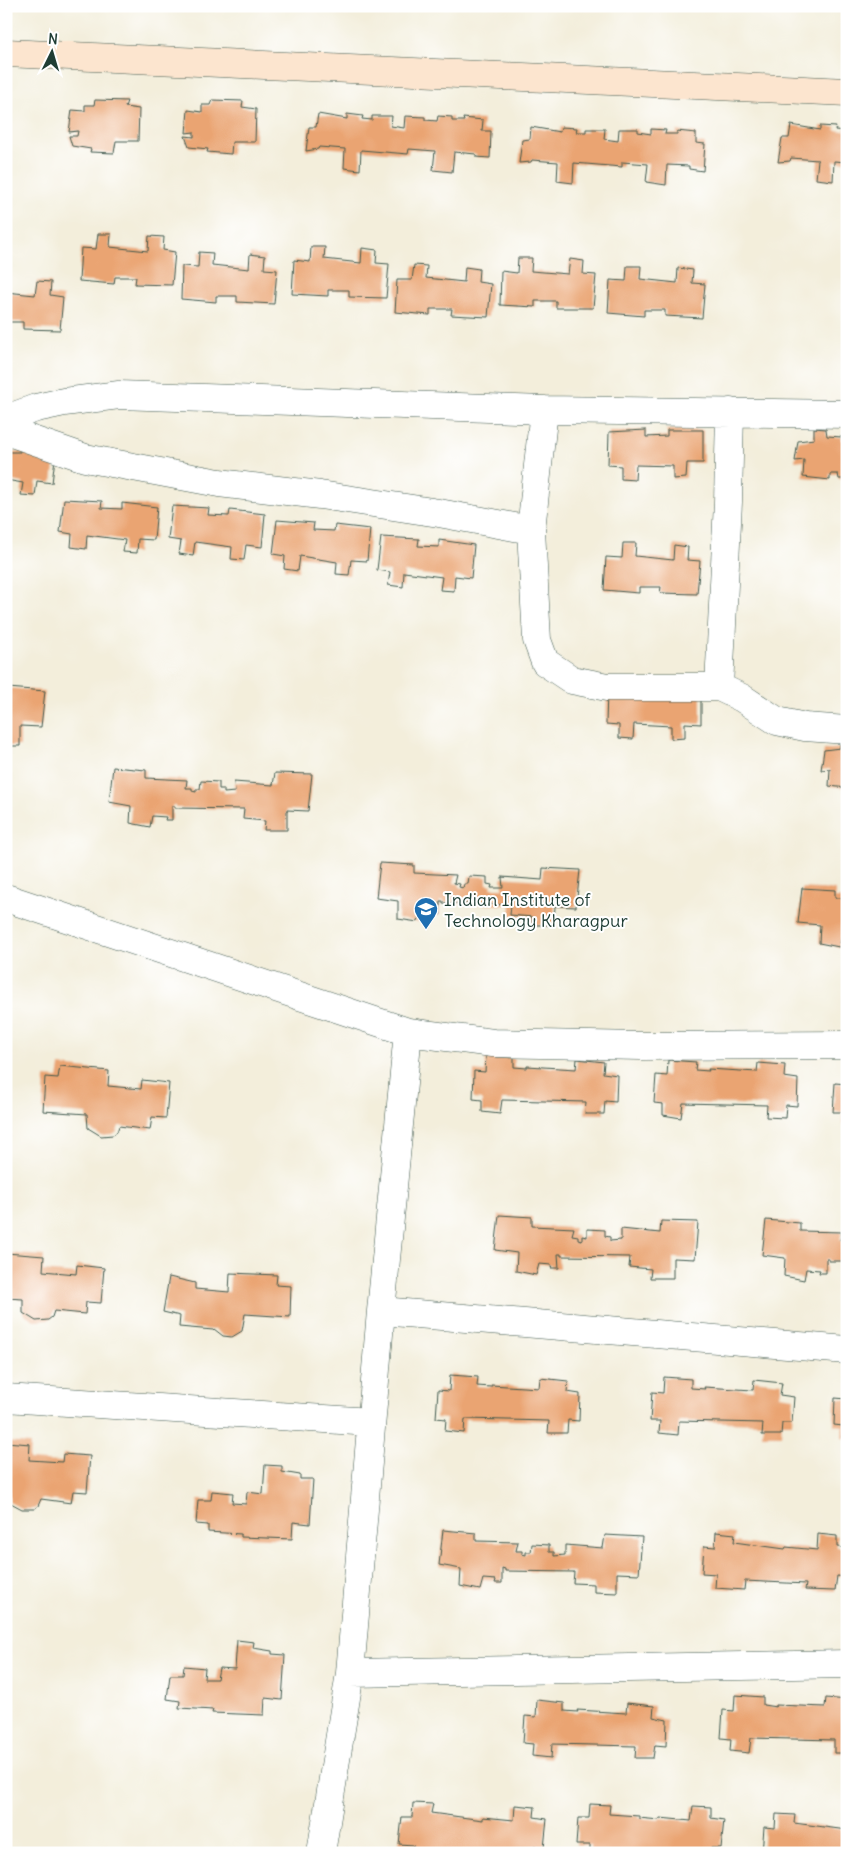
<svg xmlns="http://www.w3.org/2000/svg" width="853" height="1859" font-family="Delius,sans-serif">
  <rect width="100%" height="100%" fill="#fff"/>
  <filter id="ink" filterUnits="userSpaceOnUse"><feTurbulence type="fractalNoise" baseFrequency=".02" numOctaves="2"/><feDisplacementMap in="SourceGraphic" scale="10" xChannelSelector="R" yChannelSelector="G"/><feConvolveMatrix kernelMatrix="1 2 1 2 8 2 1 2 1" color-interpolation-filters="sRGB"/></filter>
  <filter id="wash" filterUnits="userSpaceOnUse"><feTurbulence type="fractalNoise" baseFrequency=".0096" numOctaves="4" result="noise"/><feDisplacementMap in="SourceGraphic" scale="20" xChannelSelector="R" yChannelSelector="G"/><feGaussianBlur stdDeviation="1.12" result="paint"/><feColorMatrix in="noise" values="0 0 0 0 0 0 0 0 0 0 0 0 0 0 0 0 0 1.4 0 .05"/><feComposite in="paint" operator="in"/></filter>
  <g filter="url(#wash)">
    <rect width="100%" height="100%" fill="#f3eedb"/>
    <g id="blocks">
      <path fill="#eaa472" d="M95,100L127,101L125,107L139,109L138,141H116L114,153L90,152L91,149L72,146L69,136H77L78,131L69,132L72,110L85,111V105H94Z
        M212,100L243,101L242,107L256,109L255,142H232L231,154L207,152L208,149L189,147L185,136L194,137V132L186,133L188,110L202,112V105H210Z
        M318,114L347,119V114L363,116L362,119L372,120V116H392L391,126L404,128L405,116L425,117V120L437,121L438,116L452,117V121H464L463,118L483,120L482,131H491L490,158L476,157V154L454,152L452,172L433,170L435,151L409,149L408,154L361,150L360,170L344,168L345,149L319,147L318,149L306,151L309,127H316Z
        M791,125L820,130V126L836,127L835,130L845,131V127H847V162L834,161L833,181L816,179L818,160L791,158L790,161L778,162L782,138H789Z
        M531,127L560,132L561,127L577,128L576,132H586V129H605L604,139L618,141L619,129H638V132L651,134V129L666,130L665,134H677V131L696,133V143L705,144L703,171L689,169V166L667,165L666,185L646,182L648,164L622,162V167L574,163L573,183L557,181L558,162L532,160L531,162L519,163L522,140L530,139Z
        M98,234H111L110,247L148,251L149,236L164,237L163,250L175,252L172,285L135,284L136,277H115L114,284L79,281L81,248L96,249Z
        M311,247H325L324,259L361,263L362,248L377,250L376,263L389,264L386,298L349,297V290H328V296L292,294L294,260L310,262Z
        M199,252L213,253L212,265L249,269L250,254L265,256L264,269L277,270L274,304L237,302V296H216V302L181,299L182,266L198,267Z
        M518,258H532L531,271L568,274L570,259L584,261L583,274L596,275L593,308H556V301H535V307L500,305L501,271L517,273Z
        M414,265L427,266L426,278L464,282L465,267L479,269L478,282L491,284L488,317L451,315L452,309H430V315L395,312L397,280H412Z
        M627,266H641L640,279L677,283L678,268L693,270L692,283L705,284L702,318L665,316V310H644V316L608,313L610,280L626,281Z
        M37,281L51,282L50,295L63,297L60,330L23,329V322H6V292L35,295Z
        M814,428L826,429L827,436L842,437V440H847V479H839L838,474H830V480L803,477L804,460L795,461L798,441L814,439Z
        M646,430V437L667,436V430H703V463H687L686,478L673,479V466L636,465L635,480L621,479V466L608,465L609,432Z
        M20,446L56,450L52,483L37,481L35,496L21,495L23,483L6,480V452H20Z
        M64,499L102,501L101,508L122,509V503L157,507L154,540L138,539L137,553L123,552L125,540L87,535L86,549L71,547L72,534L60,532Z
        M172,506L209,508L208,515L229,516L230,510L265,514L262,547L246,545L244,560L231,559L232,547L195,542L193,556L179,554L181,541L168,539Z
        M277,520L314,523L313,530L334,531L335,525L370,529L367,561L351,560L349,575L336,574L337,562L300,556L298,571L284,569L285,556L273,554Z
        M381,537L419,539L418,546L439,547V540L474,545L471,578L455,576L454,591L440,590L442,577L404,572L403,587L388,585L390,572L377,570Z
        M623,543H636L635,556L673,560L674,545L688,547L687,560L700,561L697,594L660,593L661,587H639V593L604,590L606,557L622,558Z
        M8,688L45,691L41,727L20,726V746H6V701Z
        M607,691H701V724L685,723V738L671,739V726L634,724L633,739L619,738V725L606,724Z
        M840,737L847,738V788L829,786L830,769L821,770L824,750L840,748Z
        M113,767L146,770V778L187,780L186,788H192V791L196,792V789H200L201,781L219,782V789H224V793L235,792L234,782L273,785L275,773L312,774L308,811L287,810V830H264L265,821L243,819L244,809L175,808V806H172V820H165L166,817L152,816L150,827L130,823L131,806L109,802Z
        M380,863L414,865V873L456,875L454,883L460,884L459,887L463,888L464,884H468L469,876L487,877V884L492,885L491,888H503L502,877L542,880L543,868L580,870L576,907L555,906L554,925H532V917L510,915L511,905L443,903V901H440V915L433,916L434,912H420L418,922L398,919V901L376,898Z
        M802,888L835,890V898H847V937L842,936L839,947L819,943L820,925L798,923Z
        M486,1056L514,1058V1067L527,1068V1066L576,1069L577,1059L604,1062L603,1073L617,1075L616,1102L605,1101L604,1114H585L586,1102L502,1100L500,1114L482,1112V1100L473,1099L474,1071L485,1072Z
        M668,1060L696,1062L695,1070L709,1071L708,1069L757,1072L758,1063L785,1065L784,1077L798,1079L797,1106L786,1105L785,1118L766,1117L767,1105L683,1103L681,1118L663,1115V1104L654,1103L656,1075L667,1076Z
        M60,1066L109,1071L108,1086L141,1089L142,1080L169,1083L166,1118L152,1117L150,1130L119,1126L117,1132L113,1135L101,1136L88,1128L87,1114L43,1111L45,1077L58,1078Z
        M835,1083L847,1084V1125L842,1124L843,1112H833Z
        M499,1215L532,1217V1226L574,1228L572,1235L578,1236V1239L582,1240V1236L587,1237V1229L605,1230V1236L610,1237V1241L621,1240V1229L660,1233L661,1221L698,1222L695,1259L673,1258V1278H650L651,1269L629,1267L630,1257L561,1256V1254H558L559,1268H551L552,1265L539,1264L536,1275L516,1271L517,1253L495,1250Z
        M766,1220L800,1223V1231L842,1232L840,1240L846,1241L847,1261H829V1259H826V1273H819L820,1270L806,1269L804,1280L784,1276L785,1258L762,1255Z
        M6,1253L44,1256L43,1271L76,1274L77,1265L104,1268L101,1303L86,1302L85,1314L54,1311L52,1317L48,1320L36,1321L23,1313V1299L6,1298Z
        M230,1273L277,1275L276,1285L291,1286L290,1317L245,1314L242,1331L232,1337L223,1336L214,1329L213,1330L179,1327L180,1316L163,1312L169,1277L195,1283V1289L229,1292Z
        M450,1375L478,1377L477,1386L491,1387V1385L539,1388L540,1378L568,1381L567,1392L580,1394L579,1421L568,1420L567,1433H548L549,1421L465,1419L464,1433L445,1431L446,1419L436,1418L438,1390L449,1391Z
        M664,1377L691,1379V1388L705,1389L704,1387L753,1390L754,1380L782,1383L780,1395L794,1397L792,1423H782L781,1435H762L763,1423L679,1421L678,1435L659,1433L660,1421H650L652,1392L663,1393Z
        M835,1398L847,1399V1439L842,1438L843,1426L834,1425Z
        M6,1442L30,1444L29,1460L62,1462L63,1454L90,1456L87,1492L73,1491L71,1503L41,1499L38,1506L34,1509H22L9,1502V1487H6Z
        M265,1465L282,1466V1472L300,1475V1479H313L310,1524L293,1522L292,1539L241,1537V1534L208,1532V1525L196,1524L198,1500H211L212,1491L233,1493L232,1503L246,1504L247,1492L263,1494Z
        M443,1530L476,1533V1541L518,1542L516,1551H522V1554L526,1555V1552H531L532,1544L549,1545V1552H554V1556L565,1555V1545L603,1548L605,1535L642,1537L639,1574L617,1573V1593L594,1592V1584L573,1583L574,1572L505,1571V1569L502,1568V1583H495L496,1580L483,1579L480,1590L460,1586L461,1569L439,1565Z
        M716,1532L735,1534L734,1542L785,1549L786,1547L817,1550L818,1534L837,1536V1547L847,1548V1577L837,1576L835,1591L805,1590L806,1584L745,1581L744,1590L715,1588L716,1574L702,1573L704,1546L715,1547Z
        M237,1640L254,1642L253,1648L272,1651V1654L285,1655L282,1700L265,1698L264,1715L212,1713L213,1710L179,1708L180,1701L167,1699L170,1675H183L184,1666L205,1668L204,1679H217L219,1668L235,1669Z
        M735,1695L763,1697V1705L776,1707V1705L825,1707L826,1698L847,1700V1753H834V1740L751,1738L749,1753L730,1751L731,1739L721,1738L723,1710L734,1711Z
        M537,1700L564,1703V1711L578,1712L577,1710L626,1713L627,1703L654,1706L653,1717L667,1720L666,1746L655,1745L653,1758H635L636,1746L552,1744L551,1758L532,1756L533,1744L523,1743L525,1716L536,1717Z
        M413,1803L433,1804L431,1813L483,1820V1817L514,1820L515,1805L535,1807L534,1817L547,1819L544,1848L534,1847L533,1853H413V1845L399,1844L402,1817H412Z
        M590,1804L610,1805L609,1814L639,1816V1818L659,1820L660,1818L691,1821L693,1806L711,1807V1818L724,1820L721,1848H711L710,1853H590V1845H576L578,1818H589Z
        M776,1814L795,1815L794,1823L847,1830V1853H762L764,1827L775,1828Z"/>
    </g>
  </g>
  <g filter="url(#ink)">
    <use href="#blocks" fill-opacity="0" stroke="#3f584d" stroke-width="1"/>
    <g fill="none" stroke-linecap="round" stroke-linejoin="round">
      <g stroke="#3f584d" stroke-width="29">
        <path id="street" d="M544,410L531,530L537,640L545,662L572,680L607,687H719L742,698L777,721L805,727L847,730
          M6,419L36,408L64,402L119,395L544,410L847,414
          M6,431L85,458L219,483L320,495L439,513L531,530
          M719,687L728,502L730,412
          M6,898L408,1032L493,1043L641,1046L847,1045
          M408,1032L381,1311L350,1673L847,1664
          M381,1311L847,1350
          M6,1398L371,1422
          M321,1853L350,1673"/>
      </g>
      <g stroke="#3f584d" stroke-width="29">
        <path id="secondary" d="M6,53L847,92"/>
      </g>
      <use href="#street" stroke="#fff" stroke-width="28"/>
      <use href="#secondary" stroke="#fce5cf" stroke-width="28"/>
    </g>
  </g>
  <defs>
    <g id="university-pin" transform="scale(1.25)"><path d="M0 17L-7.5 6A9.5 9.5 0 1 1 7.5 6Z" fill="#1f6fb2" stroke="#fff"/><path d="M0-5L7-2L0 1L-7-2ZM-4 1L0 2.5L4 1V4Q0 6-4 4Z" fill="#fff"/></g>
  </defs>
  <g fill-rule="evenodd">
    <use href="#university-pin" x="426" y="909"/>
  </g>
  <g text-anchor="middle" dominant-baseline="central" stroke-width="4" stroke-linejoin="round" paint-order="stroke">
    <g font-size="18" fill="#1f3d34" stroke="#fff" text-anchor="start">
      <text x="444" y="899">Indian Institute of<tspan x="444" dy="21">Technology Kharagpur</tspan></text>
    </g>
  </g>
  <rect width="853" height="1859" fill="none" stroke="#fff" stroke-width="25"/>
  <g transform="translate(52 52) rotate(5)" stroke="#ffffff" stroke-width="4" paint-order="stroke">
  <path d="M0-4L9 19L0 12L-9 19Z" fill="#1f3d34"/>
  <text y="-8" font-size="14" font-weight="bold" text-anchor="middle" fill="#1f3d34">N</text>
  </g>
</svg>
